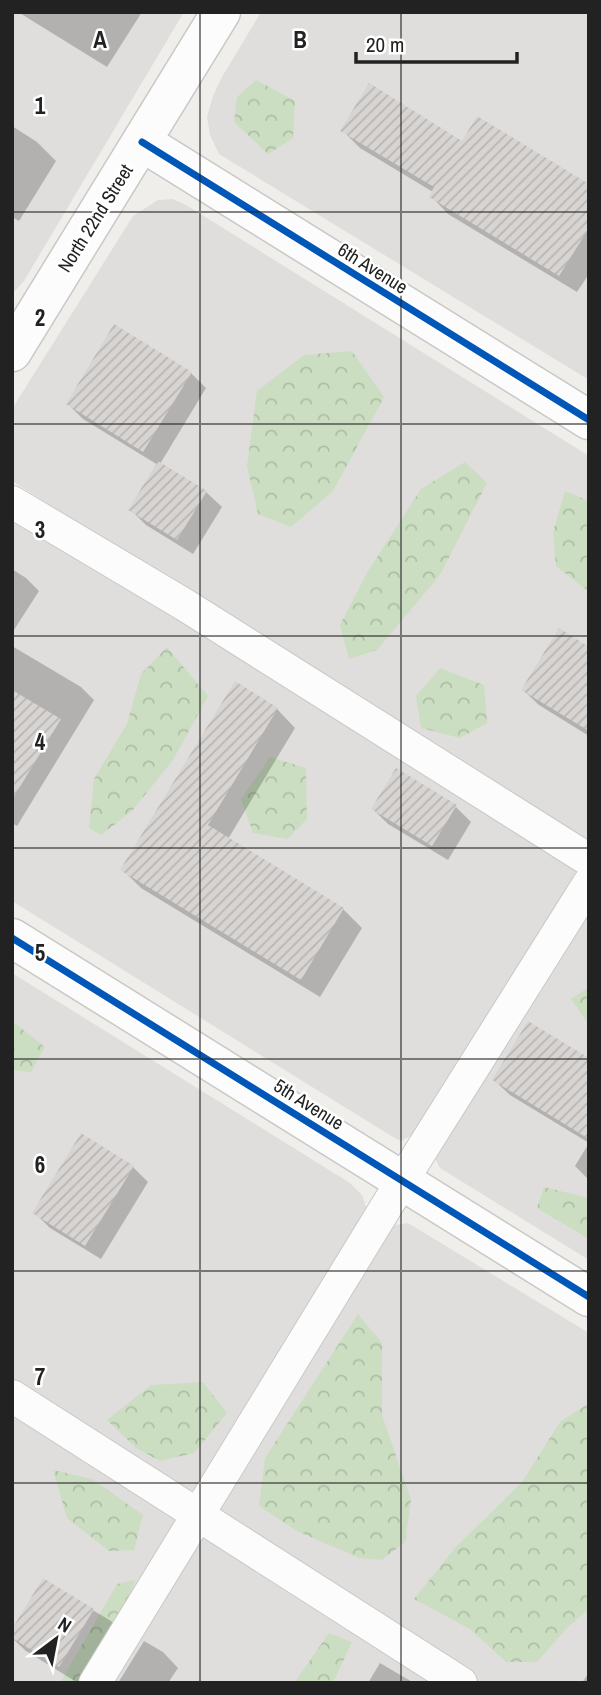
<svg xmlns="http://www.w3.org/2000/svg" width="601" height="1695" font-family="'Archivo Narrow',sans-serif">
  <defs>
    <pattern id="forest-crowns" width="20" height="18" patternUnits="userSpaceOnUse" patternTransform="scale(1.75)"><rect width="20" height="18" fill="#cbdec1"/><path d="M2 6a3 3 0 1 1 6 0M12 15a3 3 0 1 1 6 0" fill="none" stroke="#aebea6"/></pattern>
    <pattern id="building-hatch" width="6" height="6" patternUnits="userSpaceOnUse" patternTransform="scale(1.75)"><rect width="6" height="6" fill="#d7d4d2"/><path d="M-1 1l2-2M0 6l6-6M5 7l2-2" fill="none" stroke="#b8b6b4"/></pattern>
  </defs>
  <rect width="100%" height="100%" fill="#f0eeeb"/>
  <path fill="#dfdedc" d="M12,12H184L24,281L12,294Z
    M261,12H589V380L219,154L210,135L207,117L213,96L222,77Z
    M173,199L186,205L589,456V843L12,481V409L133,216L158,200Z
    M12,517L179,614L576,870L573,881L412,1135L401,1141L393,1137L12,901Z
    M589,906V1260L440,1168L432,1153Z
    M12,973L350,1183L362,1195L366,1207L363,1221L200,1486L193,1490L180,1489L12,1385Z
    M408,1223L589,1333V1683H480L222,1517L216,1507L384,1233L395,1225Z
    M12,1406L170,1512L175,1521L172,1531L83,1683H12Z
    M209,1534L446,1683H109L200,1536Z"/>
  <path fill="url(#forest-crowns)" d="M256,80L295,101L293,138L268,154L234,122L237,97Z
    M352,351L384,397L333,491L291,527L258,514L247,466L257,391L304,355Z
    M465,462L487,483L440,575L377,650L349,659L340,625L368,571L421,489Z
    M565,491L589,501V592L556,566L553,532Z
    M167,647L208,696L173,760L132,811L101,835L89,828L94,779L127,724L141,674Z
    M440,668L484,685L487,723L460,738L421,728L416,696Z
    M270,757L306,768L307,819L287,839L253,833L241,799Z
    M589,987V1025L571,999Z
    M12,1021L45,1047L31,1072L12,1070Z
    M544,1187L589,1198V1239L537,1208Z
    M358,1314L382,1343V1415L411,1500L405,1542L382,1560L359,1558L297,1531L259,1506L265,1458Z
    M203,1382L227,1413L194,1453L160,1461L136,1448L107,1420L151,1385Z
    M589,1403V1609L568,1627L537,1662H506L470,1629L414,1599L455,1548L522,1482L560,1422Z
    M53,1470L92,1479L143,1515L134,1550L109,1551L67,1518Z
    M135,1580L124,1613L78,1683H60L117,1584Z
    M329,1633L352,1642L333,1683H294Z"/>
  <path fill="#0003" d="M18,12H142L107,67Z
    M12,126L37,142L56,161L19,221L12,217Z
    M343,131L463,143L589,186V274L577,292L448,214L431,196L433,192L360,148Z
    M191,373L206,388L160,464L206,492L222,507L193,554L146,525L131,510L158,465L83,419L68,404Z
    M12,569L26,578L39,591L12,633Z
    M12,646L81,687L94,700L17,826L12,823Z
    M589,649V736L539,705L523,690Z
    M277,709L295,728L228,839L343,909L362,928L320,997L141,888L122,869Z
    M397,770L456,807L471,822L448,860L388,824L373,809Z
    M589,1060V1180L575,1166L589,1143L510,1095L494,1080Z
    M81,1136L133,1167L148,1182L101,1259L50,1228L35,1213Z
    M44,1581L111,1621L126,1636L99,1683H78L26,1651L12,1638Z
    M144,1641L163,1652L178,1668L168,1683H118Z
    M380,1663L414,1683H368Z
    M589,1672V1683H582Z"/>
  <path fill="url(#building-hatch)" d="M369,83L462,141L477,116L589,184V228L559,276L429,197L434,187L340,131Z
    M114,324L192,372L143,452L66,404Z
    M158,461L207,491L177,540L128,510Z
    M559,628L589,647V731L521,690Z
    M235,681L278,708L208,825L344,908L301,980L120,870Z
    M12,690L61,719L12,800Z
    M396,768L457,805L432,846L371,809Z
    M528,1021L589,1058V1139L492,1080Z
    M81,1133L134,1166L85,1246L32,1213Z
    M43,1578L94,1609L59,1667L12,1638V1629Z"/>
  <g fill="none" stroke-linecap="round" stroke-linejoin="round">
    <g stroke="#c9c8c7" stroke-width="34">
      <path id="service" d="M12,502L185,605L589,860
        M12,1396L461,1683
        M95,1683L402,1181L589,883"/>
    </g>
    <g stroke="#c9c8c7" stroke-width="41">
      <path id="minor" d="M142,142L589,420
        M12,352L221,12
        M12,938L589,1297"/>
    </g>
    <use href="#service" stroke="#fdfcfc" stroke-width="32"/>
    <use href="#minor" stroke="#fdfcfc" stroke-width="38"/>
    <g stroke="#fff" stroke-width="11">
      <path id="cycleway" d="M142,142L589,420
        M12,938L589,1297"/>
    </g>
    <use href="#cycleway" stroke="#0057b8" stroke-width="7"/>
  </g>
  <path fill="none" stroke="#222" stroke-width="2" stroke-opacity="0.55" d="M200,12V1683M401,12V1683M12,212H589M12,424H589M12,636H589M12,848H589M12,1059H589M12,1271H589M12,1483H589"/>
  <g text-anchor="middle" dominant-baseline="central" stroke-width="5" stroke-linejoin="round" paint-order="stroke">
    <g font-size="19" fill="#222" stroke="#fff">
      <text transform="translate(95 218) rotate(-58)">North 22nd Street</text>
      <text transform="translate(373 268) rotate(32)">6th Avenue</text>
      <text transform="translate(309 1104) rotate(32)">5th Avenue</text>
    </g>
  </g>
  <g font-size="23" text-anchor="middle" font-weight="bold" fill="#222" stroke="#fff" stroke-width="5" stroke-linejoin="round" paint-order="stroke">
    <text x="100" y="48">A</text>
    <text x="300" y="48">B</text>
    <text x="40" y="114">1</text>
    <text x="40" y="326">2</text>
    <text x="40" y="538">3</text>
    <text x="40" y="750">4</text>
    <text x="40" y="961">5</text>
    <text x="40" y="1173">6</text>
    <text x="40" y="1385">7</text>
  </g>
  <rect width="601" height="1695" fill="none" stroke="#222222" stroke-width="28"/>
  <g transform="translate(56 1639) rotate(32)" stroke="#ffffff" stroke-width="5" paint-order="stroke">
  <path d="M0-5L12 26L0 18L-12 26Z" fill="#222222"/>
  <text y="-10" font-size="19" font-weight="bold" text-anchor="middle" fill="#222222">N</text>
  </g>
  <path d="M356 52v10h161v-10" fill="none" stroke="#222222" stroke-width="3.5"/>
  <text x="366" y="52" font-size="21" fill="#222222" stroke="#ffffff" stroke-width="5" paint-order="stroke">20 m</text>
</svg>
